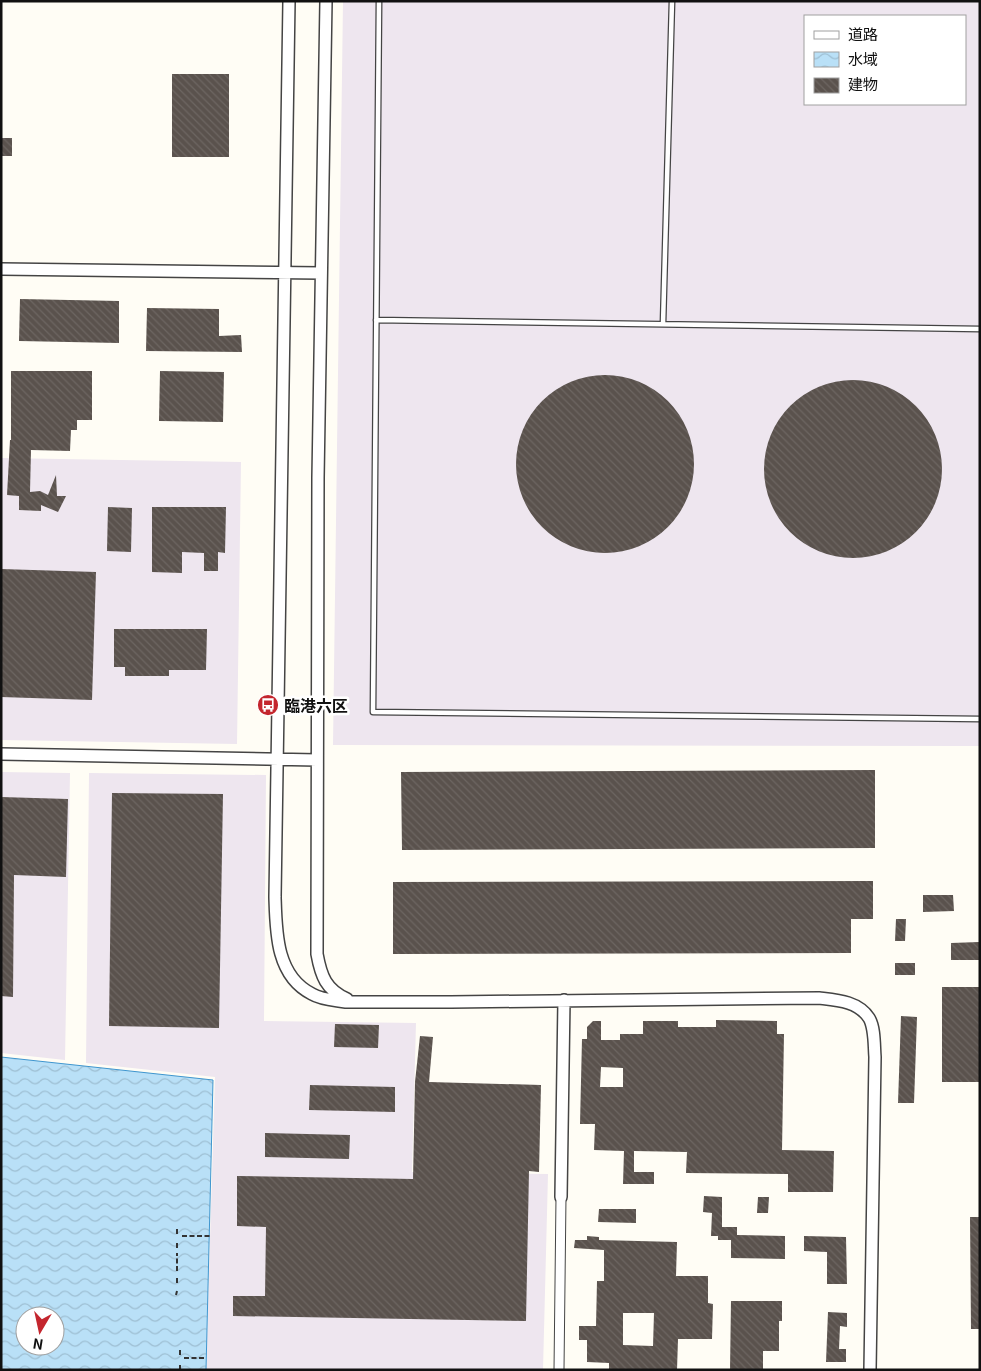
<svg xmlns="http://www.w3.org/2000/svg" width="981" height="1371" font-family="Georgia,'Noto Sans JP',serif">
  <defs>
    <pattern id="water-waves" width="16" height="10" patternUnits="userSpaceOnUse" patternTransform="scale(1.25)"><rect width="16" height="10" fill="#b9e0f7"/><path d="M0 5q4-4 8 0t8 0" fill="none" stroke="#9ebfd3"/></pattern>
    <pattern id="building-back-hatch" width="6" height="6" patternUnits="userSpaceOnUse" patternTransform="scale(1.25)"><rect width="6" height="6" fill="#5a524d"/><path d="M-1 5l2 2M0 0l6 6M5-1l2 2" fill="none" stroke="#6d6662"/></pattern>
  </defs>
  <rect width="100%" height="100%" fill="#fffdf5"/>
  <path fill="#eee6ef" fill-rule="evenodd" d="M343,1H980V746L333,745ZM805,16H965V104H805Z
    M1,458L241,462L237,744L1,740Z
    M1,772L70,773L65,1060L1,1053Z
    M89,773L266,775L264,1021L416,1023L412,1172L548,1174L543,1370H206L215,1077L86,1063Z"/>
  <path fill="url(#water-waves)" stroke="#3f96cf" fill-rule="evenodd" d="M1,1057L213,1080L206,1370H1ZM25,1316H55V1346H25Z"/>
  <path fill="url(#building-back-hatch)" fill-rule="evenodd" d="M172,74H229V157H172Z
    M1,138H12V156H1Z
    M20,299L119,301V343L19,341Z
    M147,308L219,309V336L241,335L242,352L146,351Z
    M11,371H92V420H77V430H71L70,451L31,450L30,492L40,491L48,495L56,475L57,496H66L58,512L41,505V511L19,510V496L7,495L10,440H11Z
    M160,371L224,372L223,422L159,421Z
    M516 464a89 89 0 1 1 178 0a89 89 0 1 1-178 0Z
    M764 469a89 89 0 1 1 178 0a89 89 0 1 1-178 0Z
    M108,507L132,508L131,552L107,551Z
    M152,507H226L225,553L218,552V571H204V553L182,552V573L152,572Z
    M1,569L96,572L92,700L1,697Z
    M114,629H207L206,670H169V676H125V667H114Z
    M875,770V848L402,850L401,772Z
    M112,793L223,794L219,1028L109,1026Z
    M1,797L68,799L66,877L14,875L13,997L1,996Z
    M873,881V919H851V953L393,954V882Z
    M923,895H953L954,911L923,912Z
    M896,919H906L905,941H895Z
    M979,942V960H951V943Z
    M895,963H915V975H895Z
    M942,987H980V1082H942Z
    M901,1016L917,1017L914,1103H898Z
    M716,1020L777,1021V1034H784L782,1150L834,1151L833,1192H788V1174L686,1173L687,1152L634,1151V1172H654V1184H623L624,1151L594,1150L595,1124H580L582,1039H587V1027L593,1021H601V1040H620V1034H643V1021H678V1027H716ZM601,1067L623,1068V1087H600Z
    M335,1024L379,1025L378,1048L334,1047Z
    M420,1036L433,1037L429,1082L541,1085L539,1172L529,1171L526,1321L233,1316V1296H265L266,1227L237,1226V1176L413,1179L415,1082Z
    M310,1085L395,1087V1112L309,1110Z
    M265,1133L350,1135L349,1159L265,1157Z
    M704,1196L722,1197V1227H737V1235L785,1236V1259L731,1258V1240H718V1236H711L712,1213L703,1212Z
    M758,1197H769L768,1213H757Z
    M599,1209H636V1223L598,1222Z
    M970,1217H980V1329H971Z
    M587,1236L599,1237V1240L677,1242L676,1276H708V1303L713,1304L712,1339H678L677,1370H609V1363L587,1362V1340H579V1326H596L597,1281H604V1250L574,1248L575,1240H587ZM623,1313H654L653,1346L623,1345Z
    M804,1236L846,1237L847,1284H827V1252L804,1251Z
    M731,1301H782V1321H779V1351H763V1370H730Z
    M828,1312L847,1313V1327L840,1326L839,1349H846V1362H826Z"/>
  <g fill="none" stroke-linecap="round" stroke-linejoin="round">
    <g stroke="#444" stroke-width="7">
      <path id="service" d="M379,1L373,712L980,719
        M376,320L980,329
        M663,324L672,1"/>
    </g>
    <g stroke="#444" stroke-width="11">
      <path id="minor" d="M559,1370L561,1197"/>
    </g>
    <g stroke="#444" stroke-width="14">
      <path id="tertiary" d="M289,1L275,897C276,932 276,976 312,994C322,1000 335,1000 346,1002H451L819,998C836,1000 858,1001 869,1018C875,1028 874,1045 875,1057L870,1370
        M326,1L318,478L317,954C321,976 326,990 347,999
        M1,269L321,273
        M1,754L317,760
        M561,1197L564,1000"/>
    </g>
    <path stroke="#333" stroke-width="2" stroke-dasharray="5 2.5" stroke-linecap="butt" d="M177,1234V1229
      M182,1236H211
      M177,1248V1242
      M177,1271V1253
      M177,1283V1276
      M176,1295L177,1291
      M180,1355V1350
      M184,1358H206
      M180,1370V1363"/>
    <use href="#service" stroke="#fff" stroke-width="4.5"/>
    <use href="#minor" stroke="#fff" stroke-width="9"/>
    <use href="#tertiary" stroke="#fff" stroke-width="11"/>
  </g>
  <defs>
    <g id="bus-disc" transform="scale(1.125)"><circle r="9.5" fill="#c4262e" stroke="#fff"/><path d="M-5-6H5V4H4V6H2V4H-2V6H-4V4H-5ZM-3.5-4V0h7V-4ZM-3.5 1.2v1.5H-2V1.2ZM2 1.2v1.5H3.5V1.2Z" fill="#fff"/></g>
  </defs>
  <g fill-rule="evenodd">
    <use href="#bus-disc" x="268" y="705"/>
  </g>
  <g text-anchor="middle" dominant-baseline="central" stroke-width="5" stroke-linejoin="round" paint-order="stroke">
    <g font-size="16" font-weight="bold" fill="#111" stroke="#fff" text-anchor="start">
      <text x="284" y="705">臨港六区</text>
    </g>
  </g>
  <rect width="981" height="1371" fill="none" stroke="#111111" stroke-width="5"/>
  <rect x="804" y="15" width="162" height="90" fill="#ffffff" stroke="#a0a0a0"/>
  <rect x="814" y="31" width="25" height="8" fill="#ffffff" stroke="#a0a0a0"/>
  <text x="848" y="40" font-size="15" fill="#111111">道路</text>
  <rect x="814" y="52" width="25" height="15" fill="url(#water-waves)" stroke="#a0a0a0"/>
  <text x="848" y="65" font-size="15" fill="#111111">水域</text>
  <rect x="814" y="78" width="25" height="15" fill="url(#building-back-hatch)" stroke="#a0a0a0"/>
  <text x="848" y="90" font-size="15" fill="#111111">建物</text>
  <g transform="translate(40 1331) rotate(189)"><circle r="24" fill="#ffffff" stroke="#a0a0a0"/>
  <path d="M0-4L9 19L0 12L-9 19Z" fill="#c4262e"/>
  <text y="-8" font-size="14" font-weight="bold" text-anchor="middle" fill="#111111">N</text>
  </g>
</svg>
